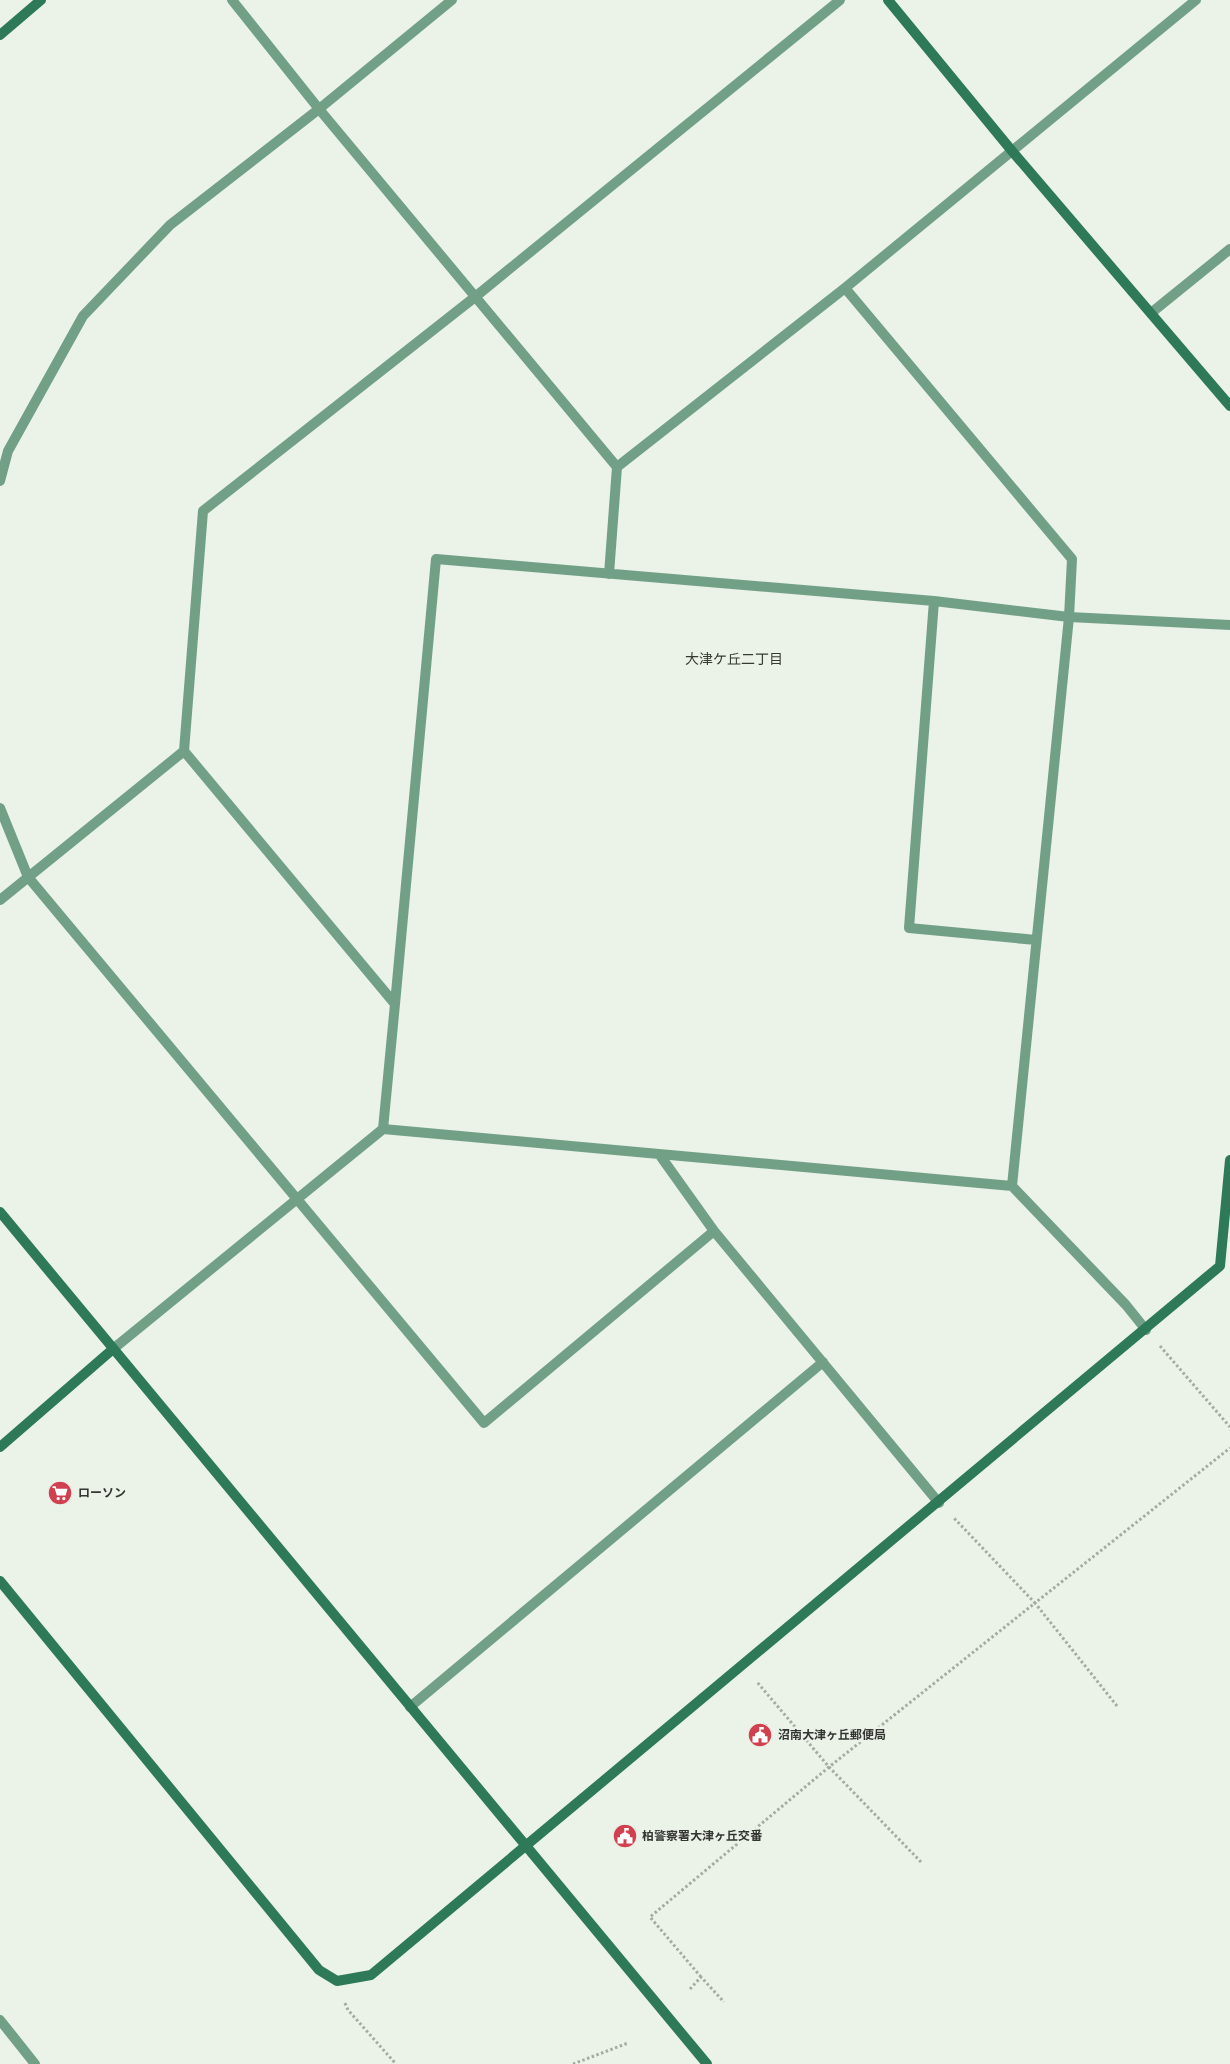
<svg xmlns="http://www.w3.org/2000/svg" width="1230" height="2064" font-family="Helvetica,'Noto Sans JP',sans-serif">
  <rect width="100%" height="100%" fill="#ebf2e8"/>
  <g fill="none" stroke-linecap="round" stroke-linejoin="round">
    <path stroke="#a5aba3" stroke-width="3" stroke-dasharray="2.5 2.5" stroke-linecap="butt" d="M1160,1346L1230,1427
      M1117,1706L1035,1603L1230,1448
      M921,1862L829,1767L1035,1603L953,1517
      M701,1977L650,1917L829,1767L757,1682
      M690,1989L701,1977L724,2002
      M345,2003L348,2010L396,2064
      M573,2064L628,2043"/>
    <path stroke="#72a087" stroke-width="10" d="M232,0L319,109L617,467L609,574
      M840,0L475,297L203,511L184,751L395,1004L383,1129L659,1154L714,1231L939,1503
      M845,288L1072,559L1069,617L1012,1186
      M1151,313L1230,249
      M617,467L845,288L1196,0
      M0,481L8,451L83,316L170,225L319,109L452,0
      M934,601L909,928L1036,940
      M0,808L28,877L484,1423L714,1231
      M0,900L184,751
      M395,1004L436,559L934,601L1069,617L1230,625
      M659,1154L1012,1186L1126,1305L1146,1330
      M113,1349L383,1129
      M410,1707L823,1362
      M0,2020L35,2064"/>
    <path stroke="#2e7957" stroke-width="10" d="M888,0L1012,151L1230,406
      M0,35L41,0
      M0,1212L707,2064
      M0,1447L113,1349
      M0,1581L319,1970L337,1981L371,1975L1220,1266L1230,1160"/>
  </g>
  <defs>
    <g id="supermarket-disc" transform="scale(1.25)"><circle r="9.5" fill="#d0404e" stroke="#ebf2e8"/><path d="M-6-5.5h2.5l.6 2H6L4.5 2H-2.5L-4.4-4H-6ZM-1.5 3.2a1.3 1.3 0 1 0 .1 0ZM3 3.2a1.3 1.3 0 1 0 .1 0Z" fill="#fff"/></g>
    <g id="civic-disc" transform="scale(1.25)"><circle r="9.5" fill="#d0404e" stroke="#ebf2e8"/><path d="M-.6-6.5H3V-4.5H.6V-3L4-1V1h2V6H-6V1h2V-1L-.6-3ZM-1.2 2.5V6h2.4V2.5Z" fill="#fff"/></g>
  </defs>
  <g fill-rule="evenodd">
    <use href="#supermarket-disc" x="60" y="1493"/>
    <use href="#civic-disc" x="760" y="1735"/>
    <use href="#civic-disc" x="625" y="1836"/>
  </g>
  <g text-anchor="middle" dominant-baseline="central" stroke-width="5" stroke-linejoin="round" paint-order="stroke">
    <g font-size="12" font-weight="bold" fill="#333632" stroke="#ebf2e8" text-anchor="start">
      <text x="78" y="1493">ローソン</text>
      <text x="778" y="1735">沼南大津ヶ丘郵便局</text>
      <text x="642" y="1836">柏警察署大津ヶ丘交番</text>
    </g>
    <g font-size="14" fill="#353a33" stroke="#ebf2e8">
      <text x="734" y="659">大津ケ丘二丁目</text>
    </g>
  </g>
</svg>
